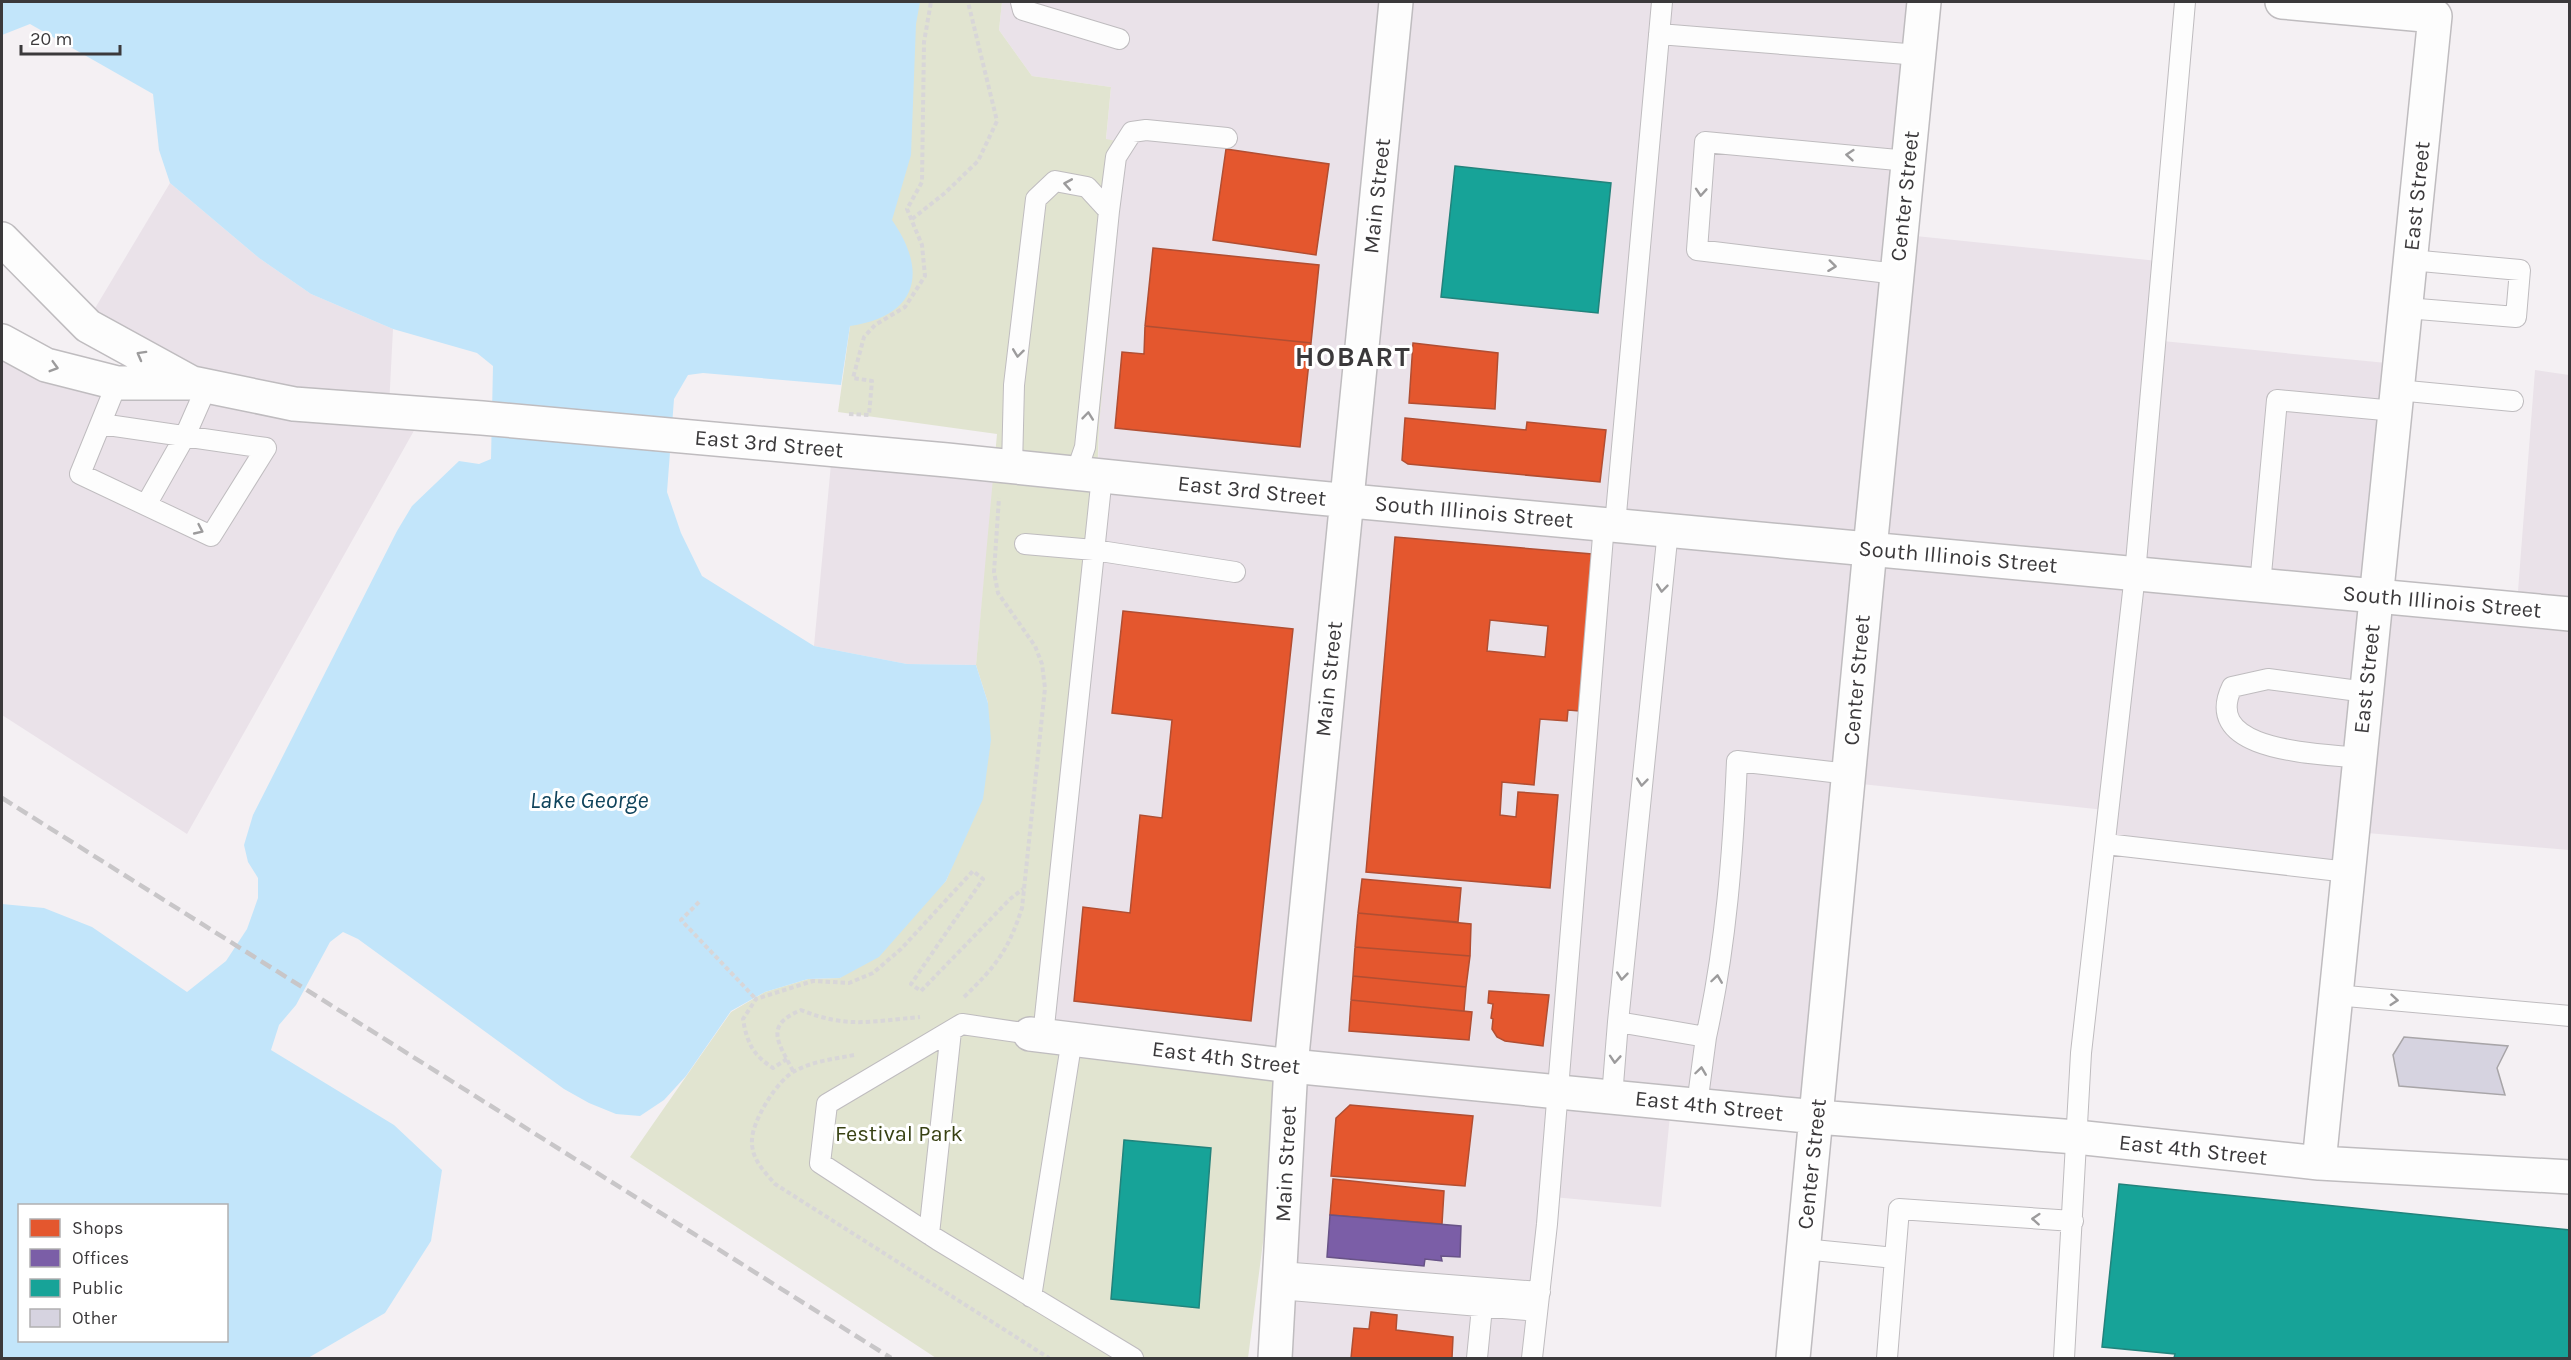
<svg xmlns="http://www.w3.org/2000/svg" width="2571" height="1360" font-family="Karla,sans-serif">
  <rect width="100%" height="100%" fill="#f4f0f3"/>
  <path fill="#eae2e9" d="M1002,2H1392L1342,496L1098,471L1106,140L1111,87L1032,76L999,30Z
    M1399,2H1921L1813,1112L1671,1105L1661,1207L1542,1196L1524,1358H1280Z
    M170,183L259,258L311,294L393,329L389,407L194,378L88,320Z
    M1906,235L2158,261L2152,340L2397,364L2374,593L1875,543Z
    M2,349L420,420L187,834L2,715Z
    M2535,370L2569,375V609L2517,604Z
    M832,453L995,470L976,665L907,664L814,646Z
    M1097,482L1341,507L1285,1073L1037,1042Z
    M1874,554L2131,576L2105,810L1852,783Z
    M2138,577L2372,601L2345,868L2109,840Z
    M2379,600L2569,617V850L2355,832Z"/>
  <path fill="#e1e4d0" d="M880,2H1002L999,30L1032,76L1111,87L1106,139L1126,143L1099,425L1097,482L1037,1041L1285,1073L1248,1358H936L630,1157L731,1012L765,992L808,979L840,978L946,881L962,841L988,703L976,665L997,434L838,412L850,326Z"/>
  <path fill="#c2e5fa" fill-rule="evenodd" d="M2,2H920L916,24L911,155L892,220C929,273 917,316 850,326L841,385L703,373L688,375L674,399L667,492L681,533L702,576L814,646L907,664L976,665L988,703L991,740L983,799L946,881L879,957L840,978L808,979L765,992L731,1011L686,1076L664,1100L640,1116L616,1114L589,1103L564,1089L358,939L343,932L330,942L296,1005L279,1025L271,1050L394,1125L442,1170L431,1241L385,1313L308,1358H2V904L44,908L92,927L187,992L226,961L247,929L258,898V878L248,862L244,845L253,815L397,531L412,506L459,461L479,464L491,459L493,366L477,353L393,329L311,294L259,258L170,183L159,150L153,94L30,24L2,35ZM20,1206H226V1340H20Z"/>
  <path fill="#e4572e" stroke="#b14e32" stroke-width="1.5" fill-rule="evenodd" d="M1226,149L1329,164L1316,255L1213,240Z
    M1153,248L1319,265L1311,343L1145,326Z
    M1145,326L1311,343L1300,447L1115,428L1122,352L1144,354Z
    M1413,343L1498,353L1495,409L1409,403Z
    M1405,418L1526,430L1527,422L1606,430L1600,482L1408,464L1402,460Z
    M1395,537L1592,554L1579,711L1568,710L1567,721L1540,719L1534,785L1502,782L1500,815L1516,817L1518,792L1558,795L1550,888L1366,872ZM1490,620L1548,626L1545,657L1487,651Z
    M1123,611L1293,629L1251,1021L1074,1001L1083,907L1130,913L1140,815L1162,818L1172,720L1112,713Z
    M1362,879L1461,888L1458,922L1358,913Z
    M1358,913L1471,924L1470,956L1355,947Z
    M1355,947L1470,956L1466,987L1353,976Z
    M1353,976L1466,987L1464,1011L1351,1000Z
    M1489,991L1549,995L1543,1046L1505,1041L1497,1037L1492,1029L1493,1019L1491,1018L1493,1004L1488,1003Z
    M1351,1000L1472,1012L1469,1040L1349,1031Z
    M1350,1105L1473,1116L1465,1186L1331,1176L1336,1118Z
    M1333,1179L1444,1191L1442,1224L1330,1215Z
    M1371,1312L1397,1315L1396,1330L1453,1337L1452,1358H1351L1354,1328L1369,1329Z"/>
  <path fill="#7b5ea7" stroke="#685387" stroke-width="1.5" d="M1330,1215L1461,1226L1460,1257L1441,1256L1442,1261L1425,1259L1424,1266L1327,1257Z"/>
  <path fill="#17a398" stroke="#22837c" stroke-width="1.5" d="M1455,166L1611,183L1598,313L1441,297Z
    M1124,1140L1211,1148L1199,1308L1111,1299Z
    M2119,1184L2570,1230V1358H2174L2175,1354L2102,1347Z"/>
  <path fill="#d6d3e0" stroke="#a8a5a8" stroke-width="1.5" d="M2404,1037L2508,1046L2497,1068L2505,1095L2399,1086L2393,1055Z"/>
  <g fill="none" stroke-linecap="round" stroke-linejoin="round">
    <g stroke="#bfbcbf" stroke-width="22">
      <path id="lane" d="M1021,2L1023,10L1119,39
        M1659,34L1919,55
        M1109,211L1116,157L1132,132L1146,130L1227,138
        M1897,274L1697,250L1705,142L1908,161
        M2406,308L2516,317L2520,270L2410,260
        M2397,390L2513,401
        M101,424L266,448L211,536L80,474L117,383
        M1012,467L1014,385L1036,199L1055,181L1087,187L1109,211L1085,447L1076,473
        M146,505L185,436L207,386
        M1615,525L1662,2
        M1668,530L1618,1022L1706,1037C1726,946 1733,854 1737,761L1849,774
        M1025,544L1094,550L1235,572
        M2260,585L2277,400L2395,411
        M2359,758C2320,753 2200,753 2232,687L2268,679L2366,692
        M2106,844L2348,872
        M2335,995L2570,1016
        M1030,1034L962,1024L827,1104L820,1163L938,1240L1133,1358
        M1043,1036L1102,476
        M1612,1097L1618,1022
        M1697,1105L1706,1037
        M929,1234L951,1031
        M1803,1249L1895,1258L1887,1358
        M1895,1258L1899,1209L2073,1221
        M1280,1272L1540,1292
        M1279,1289L1537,1311
        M1031,1297L1072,1039
        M1477,1358L1482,1307
        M1532,1358L1547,1224L1604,524
        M2064,1358L2081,1053L2135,574L2185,2"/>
    </g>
    <g stroke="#bfbcbf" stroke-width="36">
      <path id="street" d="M2282,2L2435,16L2319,1163
        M1030,1034L1291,1066L1817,1117L2076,1137L2319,1163L2570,1177
        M1793,1358L1870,549"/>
    </g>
    <g stroke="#bfbcbf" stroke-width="36">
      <path id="secondary" d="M2,239L88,326L190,382
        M2,341L46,365L117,383H192L294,404L482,418L947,460L1308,497L2570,614
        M1870,549L1924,2
        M1275,1358L1291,1066L1396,2"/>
    </g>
    <path stroke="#d8d6d8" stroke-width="4" stroke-dasharray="4.5 3" stroke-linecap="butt" d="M912,219L945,193L978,161L997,121L968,2
      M849,414L869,415L872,381L853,378L864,337L875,325L905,307L925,276L922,245L907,209L922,182L924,42L931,2
      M699,902L681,920L756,999
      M964,997C996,966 1008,951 1022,908L1045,688L1042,664L1035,646L998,593L994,572L999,498
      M854,1055C834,1059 813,1061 795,1071C778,1079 752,1121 752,1140C751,1159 764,1171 775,1184L1049,1358
      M787,1059L773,1068C753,1055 747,1043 743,1019L756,999L813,981L849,983L873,973L901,949L973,871L983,879L911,984L921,991L1010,899L1023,889
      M793,1071C779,1043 763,1026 801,1010C848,1029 872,1021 920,1017"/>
    <use href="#lane" stroke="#fdfdfd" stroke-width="20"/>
    <use href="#street" stroke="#fdfdfd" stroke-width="33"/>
    <use href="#secondary" stroke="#fdfdfd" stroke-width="33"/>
    <path stroke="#c8c6c8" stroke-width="4.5" stroke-dasharray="12 6" stroke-linecap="butt" d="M2,798L891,1358"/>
  </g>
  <defs><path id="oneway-chevron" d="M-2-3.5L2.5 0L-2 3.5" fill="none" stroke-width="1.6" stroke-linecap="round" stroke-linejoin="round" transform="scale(1.5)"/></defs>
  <g stroke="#9c9b9c">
    <use href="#oneway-chevron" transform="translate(1850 155) rotate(-175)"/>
    <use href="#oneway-chevron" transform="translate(1068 184) rotate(-170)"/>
    <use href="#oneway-chevron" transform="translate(1701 192) rotate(94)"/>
    <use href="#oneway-chevron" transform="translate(1832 266) rotate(7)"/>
    <use href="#oneway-chevron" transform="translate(1018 353) rotate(97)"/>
    <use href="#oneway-chevron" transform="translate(141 355) rotate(-151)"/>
    <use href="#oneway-chevron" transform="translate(54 367) rotate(16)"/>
    <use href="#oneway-chevron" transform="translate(1088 416) rotate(-84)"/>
    <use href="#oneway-chevron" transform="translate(199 530) rotate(25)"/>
    <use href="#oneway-chevron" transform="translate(1662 588) rotate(96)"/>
    <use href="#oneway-chevron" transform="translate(1642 782) rotate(96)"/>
    <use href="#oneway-chevron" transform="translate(1622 976) rotate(96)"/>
    <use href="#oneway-chevron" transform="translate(1717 979) rotate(-82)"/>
    <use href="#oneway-chevron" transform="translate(2394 1000) rotate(5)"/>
    <use href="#oneway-chevron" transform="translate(1615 1059) rotate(94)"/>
    <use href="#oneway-chevron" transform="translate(1701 1071) rotate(-82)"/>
    <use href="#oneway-chevron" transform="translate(2036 1219) rotate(-176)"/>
  </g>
  <g text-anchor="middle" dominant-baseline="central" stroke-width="6" stroke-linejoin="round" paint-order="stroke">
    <g font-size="22" fill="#3b393b" stroke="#fff">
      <text transform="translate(1377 196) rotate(-84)">Main Street</text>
      <text transform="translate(1905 196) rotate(-84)">Center Street</text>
      <text transform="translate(2417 196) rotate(-84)">East Street</text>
      <text transform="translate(769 444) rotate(5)">East 3rd Street</text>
      <text transform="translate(1252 491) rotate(6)">East 3rd Street</text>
      <text transform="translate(1474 512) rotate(5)">South Illinois Street</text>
      <text transform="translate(1958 557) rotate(5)">South Illinois Street</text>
      <text transform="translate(2442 602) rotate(5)">South Illinois Street</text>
      <text transform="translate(1329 679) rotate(-84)">Main Street</text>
      <text transform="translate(2367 679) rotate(-84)">East Street</text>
      <text transform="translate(1857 680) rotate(-85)">Center Street</text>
      <text transform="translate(1226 1058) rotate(7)">East 4th Street</text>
      <text transform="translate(1709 1106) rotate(6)">East 4th Street</text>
      <text transform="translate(2193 1150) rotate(6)">East 4th Street</text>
      <text transform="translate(1286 1164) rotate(-87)">Main Street</text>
      <text transform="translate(1812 1164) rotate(-84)">Center Street</text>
    </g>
    <g font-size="22" fill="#384113" stroke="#fff">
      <text x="899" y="1134">Festival Park</text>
    </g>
    <g font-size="24" font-style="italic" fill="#10445c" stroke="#fff">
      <text x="589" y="800">Lake George</text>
    </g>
    <g font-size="28" font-weight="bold" letter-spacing="1.5" fill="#3b393b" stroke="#fff">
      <text x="1353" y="356">HOBART</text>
    </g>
  </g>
  <rect width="2571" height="1360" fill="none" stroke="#3b393b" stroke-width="6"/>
  <rect x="18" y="1204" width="210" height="138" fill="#ffffff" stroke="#b1b0b1" stroke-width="1.5"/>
  <rect x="30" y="1219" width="30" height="18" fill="#e4572e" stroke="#b1b0b1" stroke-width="1.5"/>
  <text x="72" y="1234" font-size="18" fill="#3b393b">Shops</text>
  <rect x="30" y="1249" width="30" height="18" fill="#7b5ea7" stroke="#b1b0b1" stroke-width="1.5"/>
  <text x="72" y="1264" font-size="18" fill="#3b393b">Offices</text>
  <rect x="30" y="1279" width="30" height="18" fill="#17a398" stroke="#b1b0b1" stroke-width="1.5"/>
  <text x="72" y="1294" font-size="18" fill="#3b393b">Public</text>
  <rect x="30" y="1309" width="30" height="18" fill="#d6d3e0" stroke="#b1b0b1" stroke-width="1.5"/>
  <text x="72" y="1324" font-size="18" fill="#3b393b">Other</text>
  <path d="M21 45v9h99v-9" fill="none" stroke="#3b393b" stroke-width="3"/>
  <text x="30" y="45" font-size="18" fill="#3b393b" stroke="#ffffff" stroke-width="4.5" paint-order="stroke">20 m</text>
</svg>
